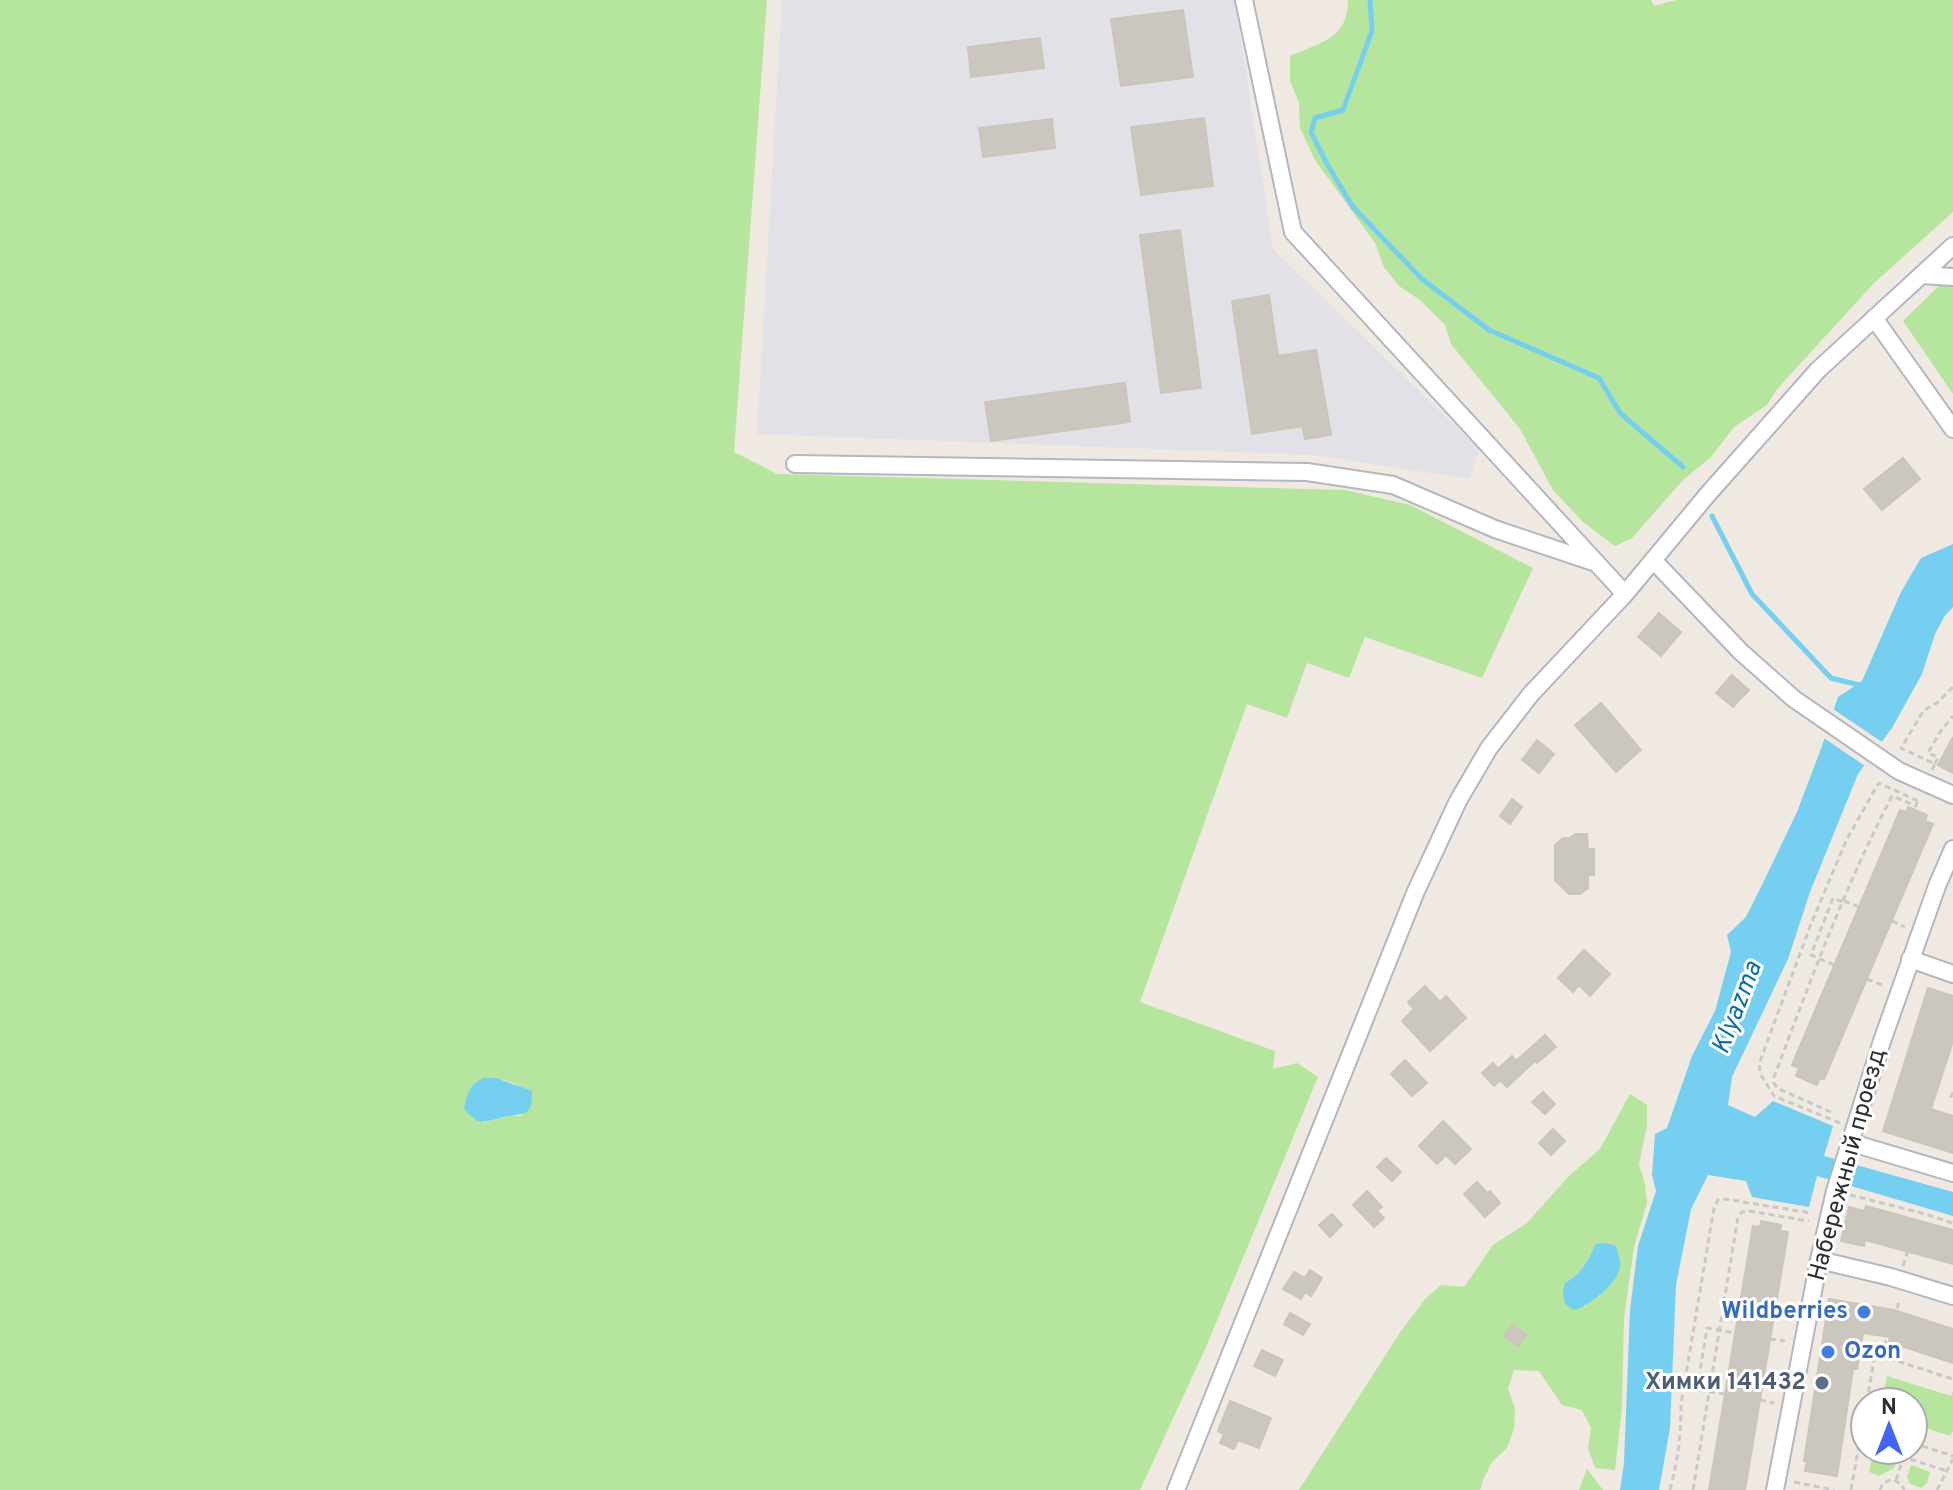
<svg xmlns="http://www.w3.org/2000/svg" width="1953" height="1490" font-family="Overpass,sans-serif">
  <rect width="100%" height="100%" fill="#efe9e1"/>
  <path fill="#e3e1e8" d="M782,0H1235L1273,249L1479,449L1470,479L1313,455L757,434Z"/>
  <path fill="#b6e59e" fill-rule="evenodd" d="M0,0H767L734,452L777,474L1345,490L1410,505L1533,568L1482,678L1365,637L1349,678L1307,663L1287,718L1247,704L1140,1002L1275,1051L1273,1069L1297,1063L1318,1077L1206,1347L1140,1490H0ZM483,1078C498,1078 508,1080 521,1087L522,1116H509L483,1123Z
    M1348,0H1651L1654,6L1676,0H1953V212L1874,283L1777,389L1767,405L1734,427L1711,457L1683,480L1632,538L1615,546L1583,522L1553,490L1520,429L1451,344L1445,325L1420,300L1399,286L1384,267L1375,243L1315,160L1300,128L1299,103L1290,81V56C1321,42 1348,39 1348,0Z
    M1953,272V394L1903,321Z
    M1630,1094L1647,1105V1125L1639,1165L1645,1184L1647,1203L1634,1247L1624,1318L1622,1408L1615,1470L1595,1468L1588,1448L1591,1428L1582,1410L1562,1405L1539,1371L1514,1370L1508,1389L1515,1408L1514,1429L1507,1448L1492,1462L1483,1480L1480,1490H1299L1401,1331L1426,1298L1441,1285L1464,1287L1493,1245L1527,1223L1569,1176L1600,1149ZM1596,1244L1600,1296L1591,1300L1584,1307L1565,1283C1582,1274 1587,1261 1596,1244Z
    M1887,1376L1951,1396L1953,1391V1431L1950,1436L1913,1424V1402H1882Z
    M1873,1452L1897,1460L1894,1468L1879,1476L1869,1472Z
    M1911,1465L1930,1472L1927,1483L1921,1488L1910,1484L1907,1477Z
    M1587,1469L1603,1490H1579Z"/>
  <path fill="#75cff0" d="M1953,544V607L1944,617L1935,634L1922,674L1892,728L1858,774L1810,892L1788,959L1732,1077L1728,1105L1755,1117L1773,1101L1833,1126L1824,1156L1953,1192V1216L1817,1176L1809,1207L1752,1197L1746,1181L1708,1175L1691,1209L1676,1285L1670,1428L1659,1490H1620L1624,1463L1630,1310L1638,1246L1656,1191L1652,1175L1655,1134L1667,1128L1692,1056L1715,1011L1731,952L1727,935L1746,917L1762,885L1797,812L1822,746L1838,697L1862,681L1901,592L1921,558Z
    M483,1078H496L532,1091C533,1117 524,1113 504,1117C484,1122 478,1127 464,1108C468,1092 469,1086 483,1078Z
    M1606,1243L1616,1246C1617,1252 1621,1261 1620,1266C1618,1284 1589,1306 1574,1310L1565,1304L1563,1293L1565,1283C1582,1274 1587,1261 1596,1244Z"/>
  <path fill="#efe9e1" d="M1830,707L1885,744L1868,768L1821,736Z"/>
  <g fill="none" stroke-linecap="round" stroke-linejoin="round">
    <path stroke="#75cff0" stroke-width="5" d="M1370,0L1372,31L1343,110L1315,118L1311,132L1327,164L1353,207L1422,279L1489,330L1599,378L1620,413L1683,467
      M1712,516L1752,594L1831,678L1863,686"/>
  </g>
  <path fill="#cbc7bf" stroke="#cbc5ba" stroke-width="2" d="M1183,10L1193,77L1121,86L1111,19Z
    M1040,38L1044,68L971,77L968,47Z
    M1204,118L1213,186L1141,195L1131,127Z
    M1052,119L1055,148L983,157L979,128Z
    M1180,230L1201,388L1161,393L1140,235Z
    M1269,295L1278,356L1316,350L1331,435L1305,439L1302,426L1252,434L1232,301Z
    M1125,383L1130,422L991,441L985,402Z
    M1903,458L1920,479L1882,510L1864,489Z
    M1659,613L1681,632L1661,656L1638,637Z
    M1732,675L1749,690L1733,707L1716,693Z
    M1601,703L1641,750L1616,772L1575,725Z
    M1953,737V773L1938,765Z
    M1537,740L1554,754L1539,773L1522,760Z
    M1512,799L1522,807L1510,824L1500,816Z
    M1908,807L1927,815L1925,821L1933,824L1824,1079L1820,1078L1817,1085L1796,1076L1799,1068L1792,1065L1900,810L1906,812Z
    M1576,834H1587L1588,849H1594V875H1588V888L1580,894H1569L1555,880V845L1563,838H1569Z
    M1584,950L1610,974L1590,996L1579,985L1573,992L1558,978Z
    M1425,986L1440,1002L1446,996L1466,1018L1430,1051L1402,1021L1414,1009L1408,1002Z
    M1928,988L1953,996V1041L1931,1109L1953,1116V1153L1883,1131Z
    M1545,1035L1556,1047L1537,1063L1535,1061L1507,1087L1500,1080L1494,1086L1482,1073L1493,1063L1498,1069L1512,1056L1516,1061Z
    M1405,1060L1427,1083L1412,1096L1391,1074Z
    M1543,1092L1555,1104L1545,1114L1532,1102Z
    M1443,1121L1471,1149L1455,1164L1446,1155L1437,1164L1419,1146Z
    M1553,1129L1565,1141L1551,1155L1539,1143Z
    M1386,1158L1401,1172L1392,1181L1377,1167Z
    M1477,1182L1487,1193L1490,1191L1500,1203L1485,1217L1464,1194Z
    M1367,1191L1382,1207L1377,1211L1384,1218L1374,1227L1353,1205Z
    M1866,1206L1953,1230V1264L1865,1240L1864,1246L1841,1241L1849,1207L1864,1211Z
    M1332,1214L1342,1225L1330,1237L1319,1225Z
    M1761,1221L1781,1225L1780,1231L1788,1232L1745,1490H1709L1753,1226L1760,1227Z
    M1310,1270L1322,1278L1311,1296L1305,1292L1301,1299L1283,1289L1294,1272L1305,1278Z
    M1829,1299L1894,1310L1953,1329V1363L1889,1342L1890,1337L1863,1333L1857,1369H1853L1837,1476L1805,1471L1807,1461H1804Z
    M1290,1313L1310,1324L1303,1335L1284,1324Z
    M1512,1325L1526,1334L1518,1346L1504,1337Z
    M1262,1350L1283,1360L1275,1376L1254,1366Z
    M1230,1401L1271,1418L1259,1448L1238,1440L1234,1449L1220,1443L1224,1434L1218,1431Z"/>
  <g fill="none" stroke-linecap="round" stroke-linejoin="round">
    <g stroke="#b4b7c1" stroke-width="20">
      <path id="minor" d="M1244,0L1293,232L1625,594
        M1922,275L1953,277
        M1874,318L1953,429
        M795,464L1307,472L1393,485L1495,529L1596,563
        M1653,560L1741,652L1794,699L1899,771L1953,795
        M1910,959L1953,974
        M1849,1142L1953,1173
        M1819,1260L1891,1277L1953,1296
        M1176,1490L1416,891L1458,801L1489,748L1531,694L1625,594L1708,494L1818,370L1953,246
        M1775,1490L1819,1260L1835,1191L1882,1041L1937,886L1953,849"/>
    </g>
    <path stroke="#c9c9c9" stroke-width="3" stroke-dasharray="6 4" stroke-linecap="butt" d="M1935,764L1938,757L1928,753L1940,732L1953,716
      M1932,770L1935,764L1901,748L1924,710L1937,703L1953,687
      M1844,901L1859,907
      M1892,921L1905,927
      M1834,965L1811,955L1833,898L1843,902
      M1867,979L1882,985
      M1953,1092L1951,1097L1953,1101
      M1831,1112L1777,1088L1774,1083V1077C1810,982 1845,886 1892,796L1916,806L1917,802
      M1840,1123L1774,1096L1761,1075L1759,1064L1811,924L1846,841L1874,791L1879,783L1918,801
      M1850,1195L1918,1212L1953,1223
      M1903,1266L1908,1250
      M1770,1339L1785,1341
      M1881,1356L1900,1299
      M1725,1394L1697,1390L1707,1328L1735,1333
      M1760,1400L1774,1403
      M1867,1402L1874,1359L1877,1356H1881L1953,1379
      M1913,1428L1914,1424
      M1913,1443L1953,1456
      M1882,1450L1947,1471
      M1896,1480L1906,1450
      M1794,1482L1834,1490
      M1670,1490C1678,1459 1681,1436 1681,1404L1714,1208L1718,1200L1725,1199L1811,1213
      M1693,1490L1738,1217L1742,1212L1749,1211L1809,1221
      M1851,1490L1865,1412
      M1880,1490L1883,1483L1893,1479L1902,1485L1904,1490
      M1937,1490L1953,1459"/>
    <use href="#minor" stroke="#fff" stroke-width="16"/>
  </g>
  <g fill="#3f7fe0" stroke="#fff" stroke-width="3">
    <circle cx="1864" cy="1312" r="8"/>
    <circle cx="1828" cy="1352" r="8"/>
  </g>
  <circle fill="#5c6f8a" stroke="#fff" stroke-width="3" cx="1822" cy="1383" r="8"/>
  <g text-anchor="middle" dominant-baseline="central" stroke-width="6" stroke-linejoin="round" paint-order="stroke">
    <g font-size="24" fill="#2e2e2e" stroke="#fff">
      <text transform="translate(1848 1165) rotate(-75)">Набережный проезд</text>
    </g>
    <g font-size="24" font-weight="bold" fill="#366cbe" stroke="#fff" text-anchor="end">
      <text x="1848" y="1312">Wildberries</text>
      <text x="1844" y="1352" text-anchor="start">Ozon</text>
    </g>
    <g font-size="24" font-weight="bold" fill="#4e5e75" stroke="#fff" text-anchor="end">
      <text x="1806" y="1383">Химки 141432</text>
    </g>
    <g font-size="26" font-style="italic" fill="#0d6fa3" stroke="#fff">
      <text transform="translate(1738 1008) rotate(-69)">Klyazma</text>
    </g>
  </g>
  <g transform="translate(1889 1426)"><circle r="38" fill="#ffffff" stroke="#ababab" stroke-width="2"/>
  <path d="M0-6L14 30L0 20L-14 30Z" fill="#4264fb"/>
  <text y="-12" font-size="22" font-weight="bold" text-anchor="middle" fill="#2e2e2e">N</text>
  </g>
</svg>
